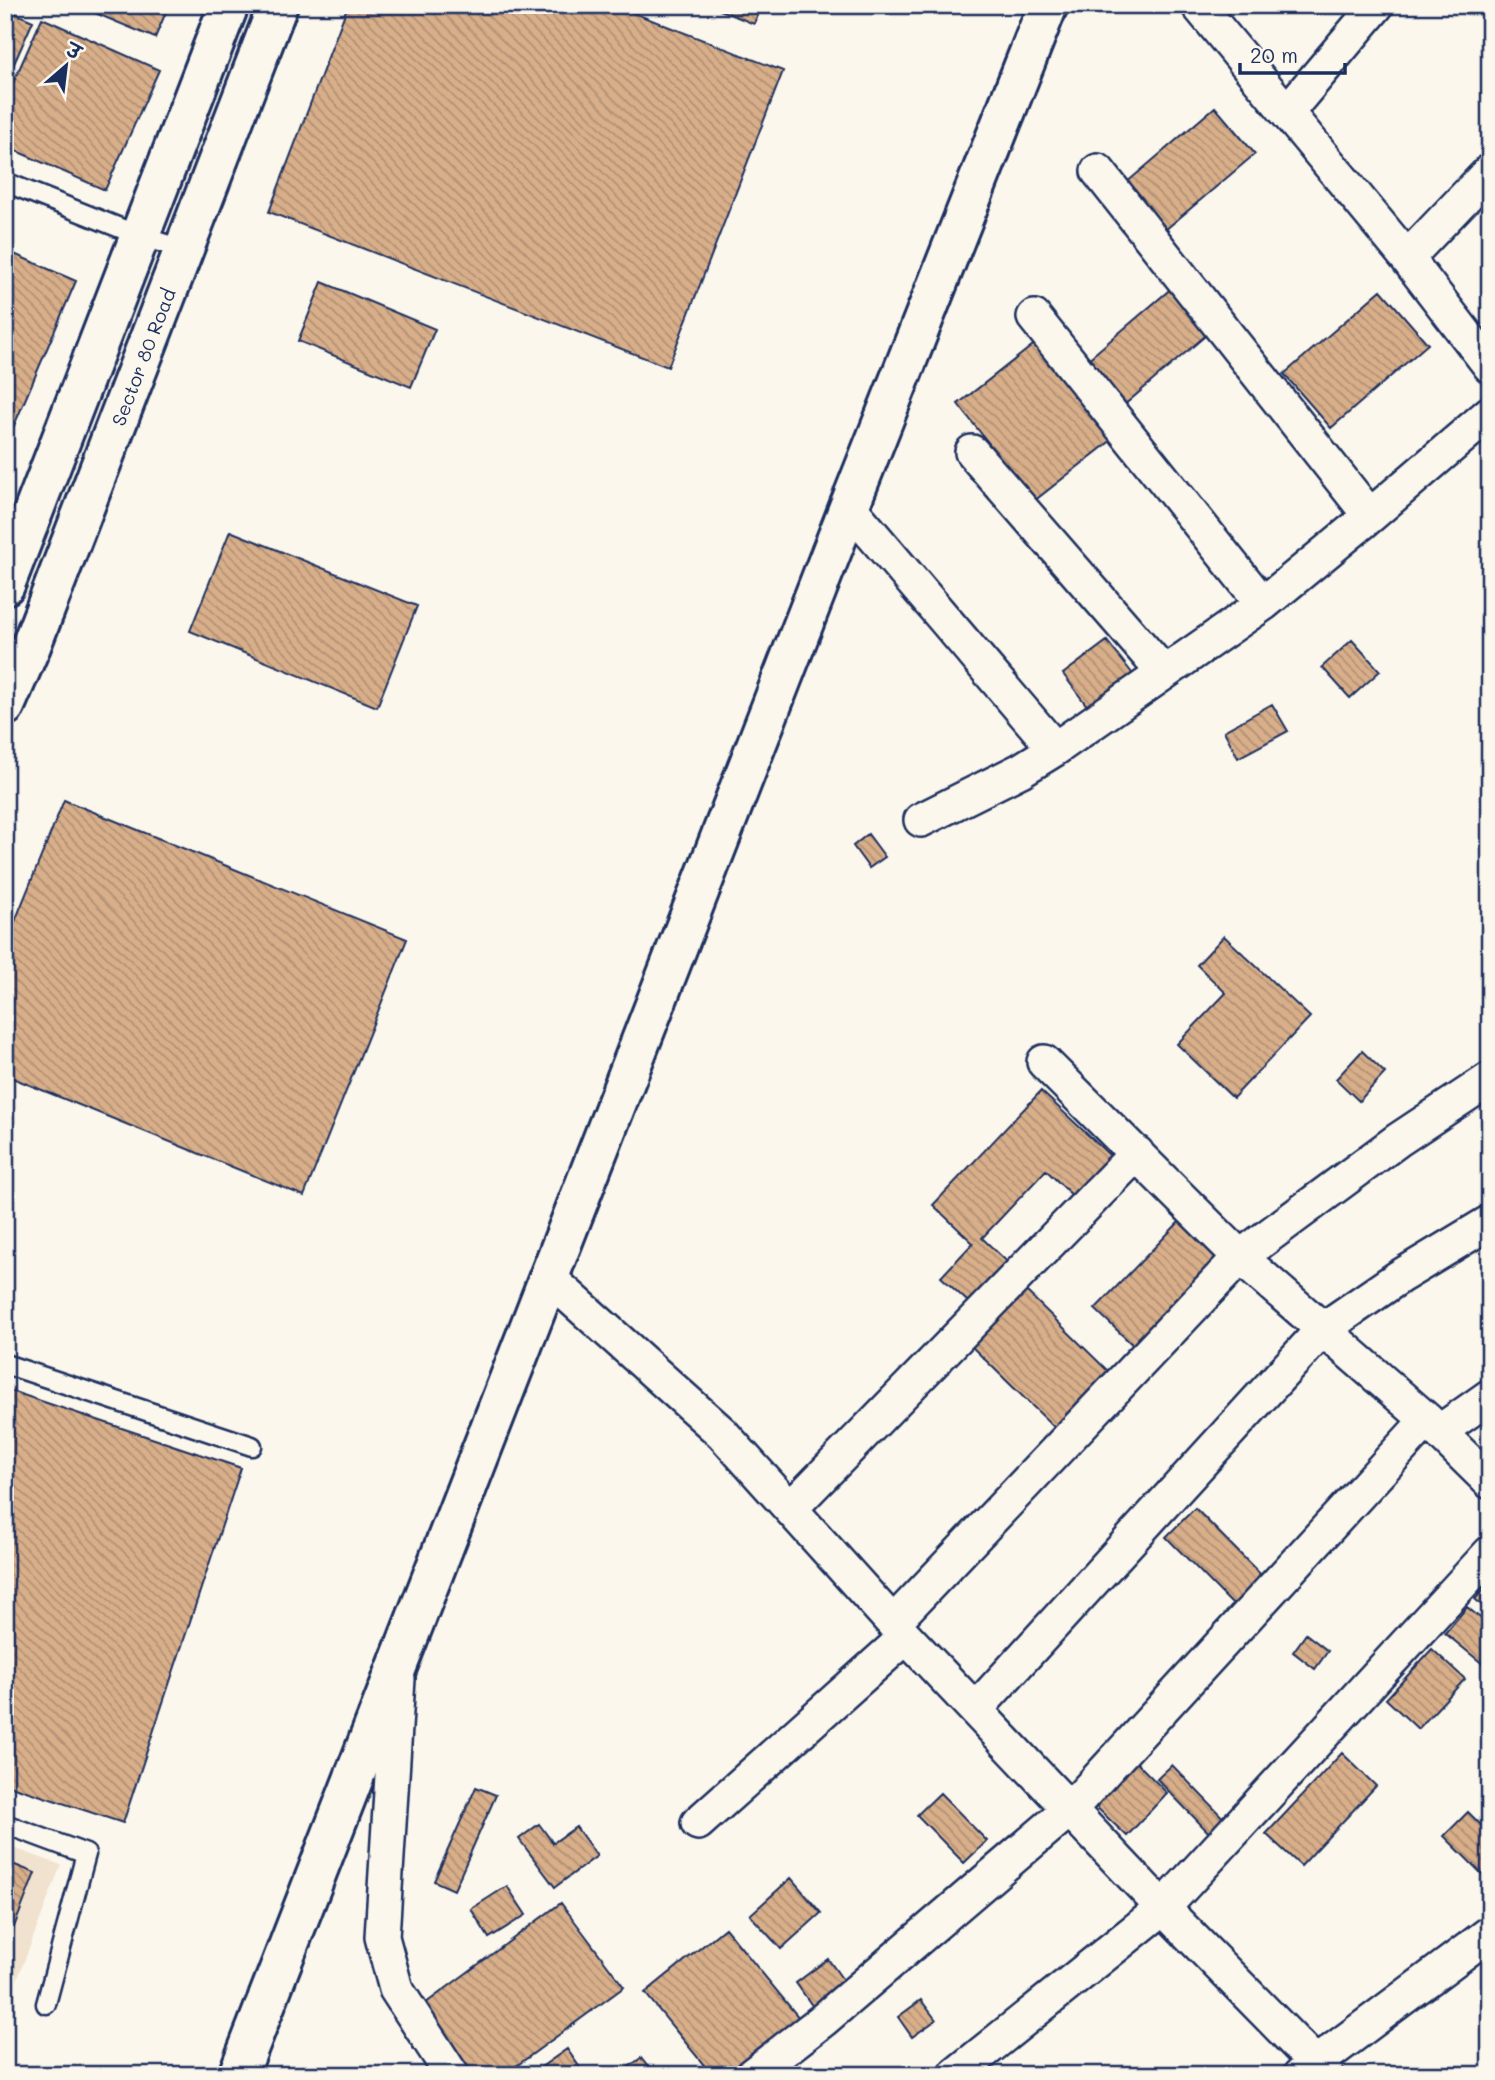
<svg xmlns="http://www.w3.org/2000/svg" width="1495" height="2080" font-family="Mali,'Playpen Sans Deva',sans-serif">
  <defs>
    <pattern id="building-back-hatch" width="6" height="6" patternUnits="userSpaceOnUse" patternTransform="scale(1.75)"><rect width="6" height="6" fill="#d9af8a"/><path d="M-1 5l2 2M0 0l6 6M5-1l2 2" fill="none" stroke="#af8f74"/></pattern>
  </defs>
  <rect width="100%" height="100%" fill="#fbf7ec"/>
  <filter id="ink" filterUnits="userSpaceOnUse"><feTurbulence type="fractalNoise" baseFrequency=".0143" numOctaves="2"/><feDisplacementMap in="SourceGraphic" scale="14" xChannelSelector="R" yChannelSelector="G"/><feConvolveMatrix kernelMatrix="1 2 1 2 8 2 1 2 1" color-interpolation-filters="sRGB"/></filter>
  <g filter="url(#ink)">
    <path fill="#f1e1cf" d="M5,1845L61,1865L5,2011Z"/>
    <path fill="url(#building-back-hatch)" stroke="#1b2f5e" stroke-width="2" d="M76,5H169L155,38Z
      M348,5H613L783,71L668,367L269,212Z
      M708,5H761L754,24Z
      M5,9L33,21L5,84Z
      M42,18L159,70L105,190L5,146V101Z
      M1215,107L1255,154L1165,230L1126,183Z
      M5,250L76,281L13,428L5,425Z
      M322,282L435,329L411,387L298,341Z
      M1173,287L1211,331L1123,406L1086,361Z
      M1381,290L1428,344L1331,428L1284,374Z
      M1037,342L1113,439L1034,501L958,404Z
      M230,531L417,606L377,707L190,631Z
      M1352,640L1380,671L1350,698L1322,667Z
      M1107,641L1139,682L1094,715L1063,674Z
      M1272,704L1288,731L1238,758L1224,731Z
      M64,800L407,939L304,1196L5,1075V946Z
      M868,834L885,857L869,868L853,846Z
      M1224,936L1310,1017L1233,1098L1177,1044L1226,993L1197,965Z
      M1362,1051L1385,1073L1359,1101L1336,1079Z
      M1041,1091L1119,1164L1081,1204L1046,1170L982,1238L1017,1271L979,1312L941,1277L973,1243L933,1205Z
      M1180,1221L1224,1264L1139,1351L1095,1309Z
      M1022,1287L1114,1377L1060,1433L967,1342Z
      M5,1389L241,1468L123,1823L5,1784Z
      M1195,1508L1273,1587L1243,1615L1166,1537Z
      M1490,1583V1613L1475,1599Z
      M1467,1607L1490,1626V1670L1445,1633Z
      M1306,1634L1328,1651L1315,1669L1293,1652Z
      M1432,1649L1465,1679L1418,1729L1386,1699Z
      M1342,1753L1376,1786L1301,1866L1266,1834Z
      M1134,1760L1167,1793L1127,1836L1093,1804Z
      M1172,1765L1231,1826L1216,1840L1157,1779Z
      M476,1787L496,1795L454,1890L434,1881Z
      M940,1793L987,1841L964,1863L917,1815Z
      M1468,1812L1490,1834V1882L1444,1836Z
      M539,1824L553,1843L576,1827L597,1856L555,1887L519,1839Z
      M5,1861L35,1873L5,1950Z
      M791,1878L821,1913L781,1949L750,1915Z
      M507,1886L526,1915L489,1938L471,1909Z
      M561,1903L624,1987L504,2075H467L418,2009Z
      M725,1928L800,2019L730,2075H712L645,1993Z
      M828,1959L848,1987L816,2011L796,1983Z
      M921,2000L936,2020L912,2037L898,2017Z
      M567,2049L585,2075H530Z
      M641,2058L654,2075H618Z"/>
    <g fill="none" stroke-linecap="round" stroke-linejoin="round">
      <g stroke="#1b2f5e" stroke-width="23">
        <path id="service" d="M5,182L140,236L185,250
          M5,1364L252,1446
          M5,1824L86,1854L46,2004"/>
      </g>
      <g stroke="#1b2f5e" stroke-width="38">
        <path id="minor" d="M1198,5L1407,258L1490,366
          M1287,112L1377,5
          M1098,171L1370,516
          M1407,258L1490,171
          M1034,317L1263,604
          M972,452L1164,673
          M849,507L1055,749
          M921,820L1021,770L1055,749L1263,604L1370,516L1490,413
          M1044,1062L1240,1257L1427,1420L1490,1482
          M549,1278L722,1433L893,1623L1163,1908L1327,2075
          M1439,1432L1490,1396
          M791,1508L1137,1153
          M893,1623L1240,1257L1398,1140L1490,1079
          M398,1679L382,1937L396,1989L452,2075
          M976,1709L1322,1330L1399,1277L1490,1222
          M698,1823L906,1637
          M752,2075L823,2020L1070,1809L1427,1420
          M955,2075L1163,1908L1490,1553
          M1300,2075L1490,1933"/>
      </g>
      <g stroke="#1b2f5e" stroke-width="44">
        <path id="tertiary" d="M5,585L229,5
          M5,706L31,646L278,5
          M238,2075L849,507L1048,5"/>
      </g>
      <use href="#service" stroke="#fbf7ec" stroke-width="18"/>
      <use href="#minor" stroke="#fbf7ec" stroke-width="33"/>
      <use href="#tertiary" stroke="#fbf7ec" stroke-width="38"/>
    </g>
  </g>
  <g text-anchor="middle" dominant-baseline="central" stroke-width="5" stroke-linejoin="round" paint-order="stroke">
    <g font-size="19" fill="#1b2f5e" stroke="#fbf7ec">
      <text transform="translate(143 357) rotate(-69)">Sector 80 Road</text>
    </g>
  </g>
  <rect width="1495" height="2080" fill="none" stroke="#fbf7ec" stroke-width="28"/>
  <rect x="14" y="14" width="1467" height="2052" fill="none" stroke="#1b2f5e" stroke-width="2.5" filter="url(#ink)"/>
  <g transform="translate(66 66) rotate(28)" stroke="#fbf7ec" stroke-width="5" paint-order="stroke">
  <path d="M0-5L12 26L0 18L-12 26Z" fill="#1b2f5e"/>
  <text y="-10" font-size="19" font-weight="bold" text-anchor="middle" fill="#1b2f5e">उ</text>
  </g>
  <path d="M1240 63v10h105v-10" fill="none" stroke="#1b2f5e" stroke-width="3.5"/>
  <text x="1250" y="63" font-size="21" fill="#1b2f5e" stroke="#fbf7ec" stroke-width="5" paint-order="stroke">20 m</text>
</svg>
